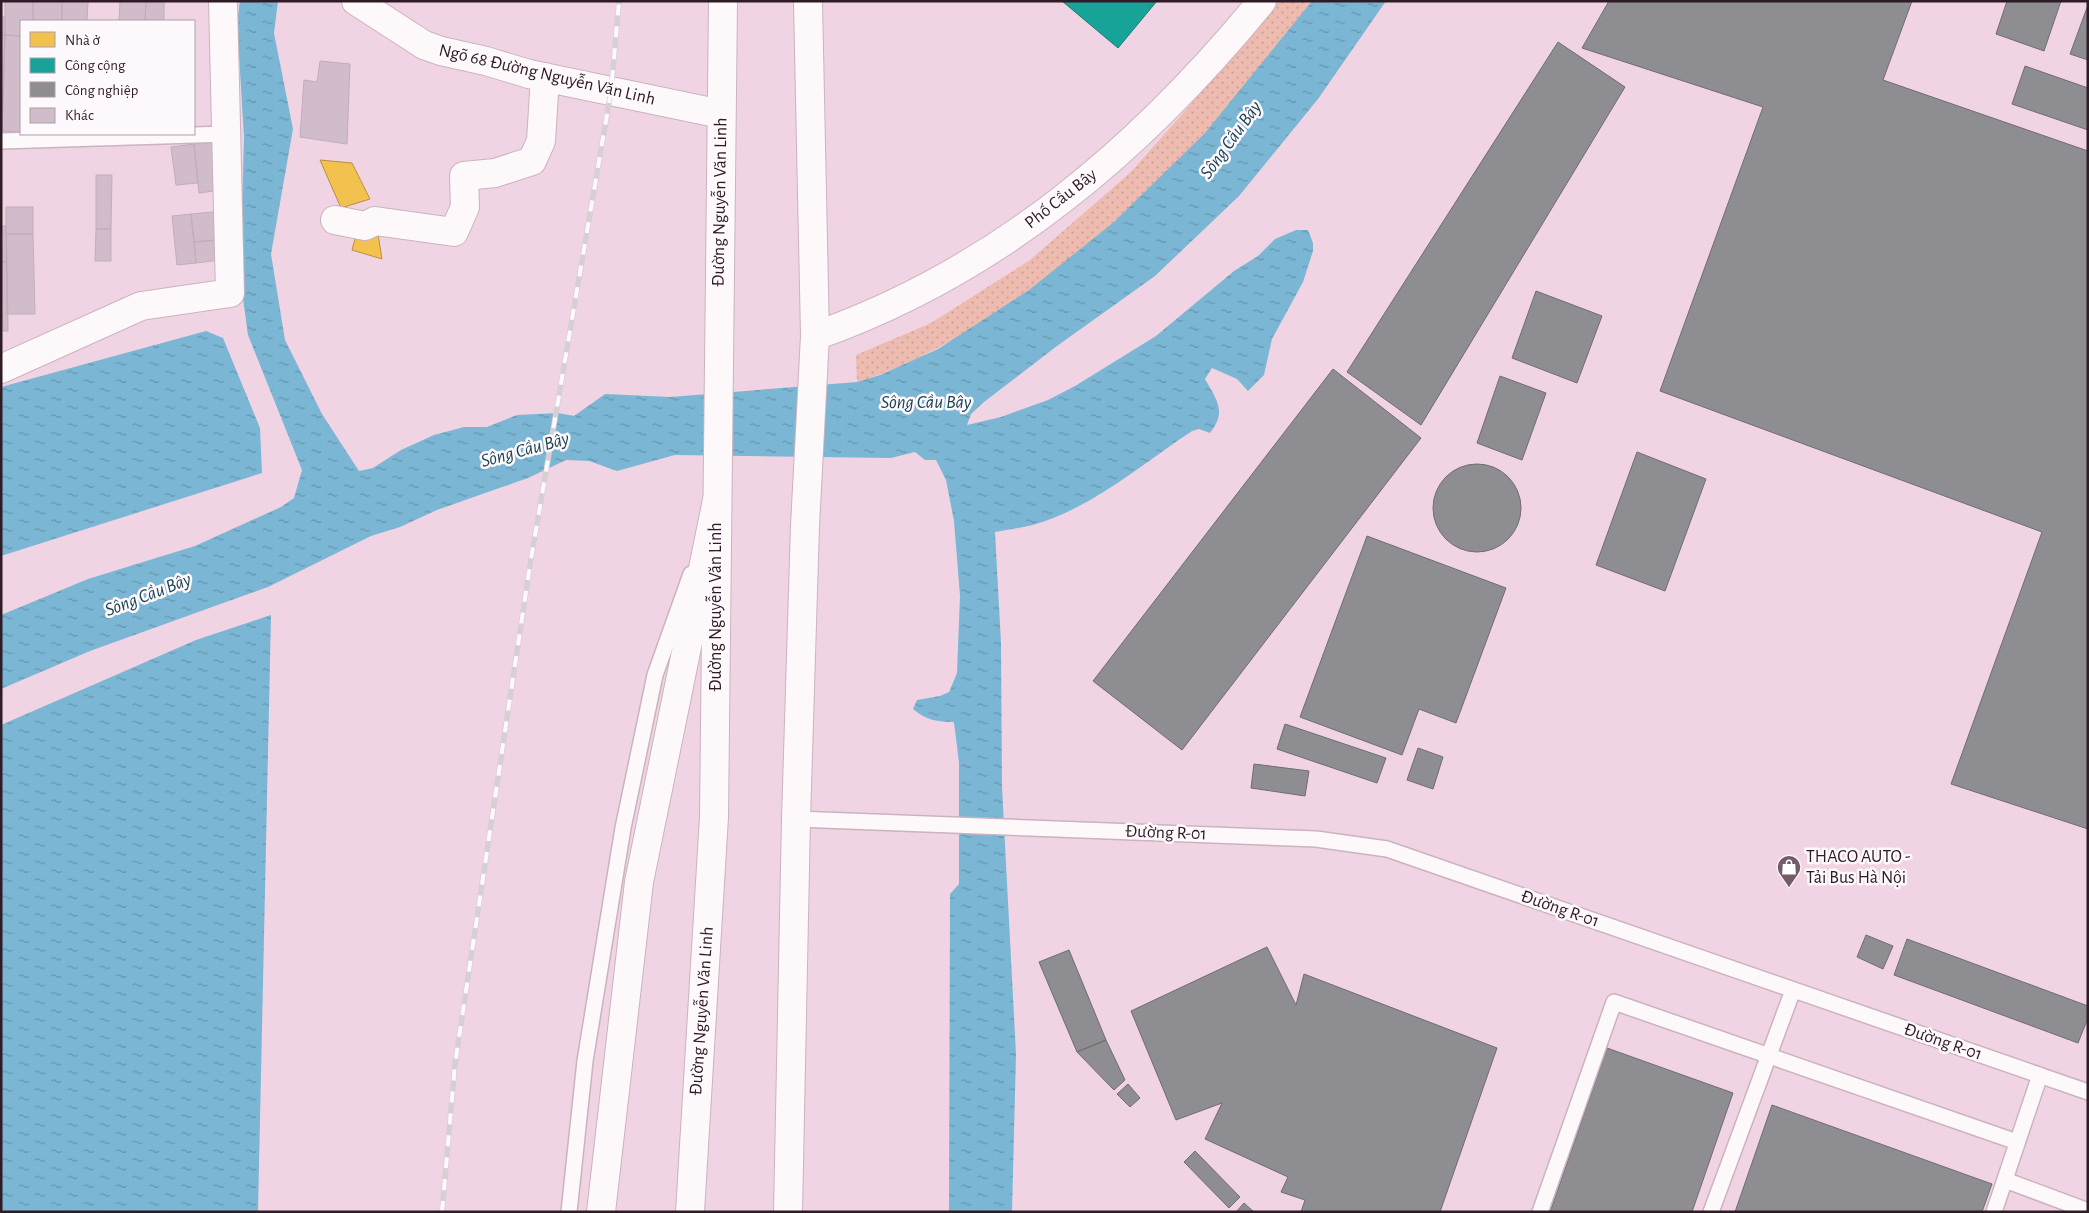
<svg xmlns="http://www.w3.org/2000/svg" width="2089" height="1213" font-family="'Alegreya Sans',sans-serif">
  <defs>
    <pattern id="grass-dots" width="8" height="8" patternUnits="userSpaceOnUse" patternTransform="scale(1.25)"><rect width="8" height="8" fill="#eebbb0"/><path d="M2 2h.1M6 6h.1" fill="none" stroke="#cca097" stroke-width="1.8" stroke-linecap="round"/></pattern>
    <pattern id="water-ripples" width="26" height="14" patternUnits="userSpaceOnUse" patternTransform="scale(1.25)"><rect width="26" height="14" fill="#7bb7d4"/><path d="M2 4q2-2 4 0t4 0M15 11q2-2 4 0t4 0" fill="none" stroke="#6594ac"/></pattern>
  </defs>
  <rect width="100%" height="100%" fill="#f1d4e3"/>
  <path fill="url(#grass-dots)" d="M1276,1H1312C1277,45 1243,92 1205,133C1116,229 983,343 857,382L856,355L931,323L1030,260L1131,172L1199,95Z"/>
  <path fill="url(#water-ripples)" d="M240,1H278L274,33L293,129L271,254L285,340L322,414L359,471L373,468L401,450L434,435L464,427H487L517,415L558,413L574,416L605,394L670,397L857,382L880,375L938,349L1029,290L1114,222L1205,133L1312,1H1386L1318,99L1239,196L1155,276L1057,346L984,402L971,414L967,425L1001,417L1048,400L1075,386L1156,336L1234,271L1258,256L1275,239L1296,230H1308L1313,243V251L1303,282L1272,339L1264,375L1248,391L1237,379L1212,368L1205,379C1217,400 1227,412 1210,433L1199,429L1192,431C1141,465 1092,508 1033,525C1020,528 1007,530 995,532L1001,643L1002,787L1016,1054L1012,1212H949L950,894L959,884V763L954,722C937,722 926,720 913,709L917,700L940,696L949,692L957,673L960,596L954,521L946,480L936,460H925L915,452L891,458L675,455L617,471L589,461L566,460L528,478L437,510L400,527L371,536L268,587L90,651L1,689V615L88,579L195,546L281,507L294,498L302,470L248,335L240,277L244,137L237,22Z
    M206,331L223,338L260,428L262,473L1,556V387Z
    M271,615L258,1212H1V725L196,640Z"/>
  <path fill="#f2c14e" stroke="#b88f42" d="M320,160L352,163L370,199L341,208Z
    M357,231L378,234L382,259L352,250Z"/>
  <path fill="#17a398" stroke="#1e7a76" d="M1062,1H1157L1118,48Z"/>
  <path fill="#8d8d92" stroke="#716b72" d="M1609,1H1912L1883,80L2088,151V829L1951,784L2042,532L1660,391L1763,107L1582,48Z
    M2007,1H2061L2044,51L1996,34Z
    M2088,5V60L2070,54Z
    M1558,42L1625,87L1421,425L1347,372Z
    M2025,66L2088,88V130L2012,104Z
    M1536,291L1602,316L1577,383L1512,358Z
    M1333,369L1421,438L1182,750L1093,681Z
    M1500,376L1546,393L1522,460L1477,443Z
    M1637,452L1706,479L1665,591L1596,565Z
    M1433 508a44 44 0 1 1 88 0a44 44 0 1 1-88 0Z
    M1367,536L1506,588L1456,723L1419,709L1402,755L1300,717Z
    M1285,724L1386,758L1377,783L1277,749Z
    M1418,748L1443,757L1433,789L1407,780Z
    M1254,764L1309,771L1305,796L1251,788Z
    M1866,935L1893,946L1883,969L1857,957Z
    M1907,939L2088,1006V1018L2078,1043L1894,975Z
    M1267,947L1296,1005L1304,974L1497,1048L1440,1212H1301L1305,1200L1281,1192L1288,1177L1205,1139L1222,1103L1176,1120L1131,1011Z
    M1069,950L1106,1040L1077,1052L1039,962Z
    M1106,1040L1125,1080L1114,1090L1077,1052Z
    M1607,1048L1733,1093L1692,1212H1550Z
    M1128,1084L1140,1098L1130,1107L1117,1094Z
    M1772,1105L1992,1184L1982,1212H1735Z
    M1195,1151L1240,1197L1229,1208L1184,1162Z
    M1244,1203L1254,1212H1236Z"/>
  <path fill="#d1bccb" stroke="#c2adbb" d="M5,1H33V21H21V36L5,35Z
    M33,1H62V21H33Z
    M62,1H88L87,21H62Z
    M120,1H146L145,21H119Z
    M146,1H164V21H145Z
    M1,17H5V35H1Z
    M1,35H5L2,131H1Z
    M5,35L21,36V132L2,131Z
    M320,61L350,64L347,144L300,137L304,80L317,82Z
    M215,142L221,190L199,193L194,144Z
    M194,144L198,183L176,185L171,147Z
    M96,175H112L111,229H96Z
    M6,207H33V234H6Z
    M223,211L226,239L194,242L191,214Z
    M191,214L196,263L177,265L172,216Z
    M1,226H6L7,262H1Z
    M96,229H111V261H95Z
    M6,234H33L35,314H7Z
    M226,239L228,259L196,263L194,242Z
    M1,262H7L8,331H1Z"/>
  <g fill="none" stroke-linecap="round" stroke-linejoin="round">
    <g stroke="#cab3bf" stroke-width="18">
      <path id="service" d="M1,141L227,134
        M796,819L1316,839L1387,849L2088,1092
        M2005,1180L2088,1211
        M569,1212L585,1061L623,828L655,675L691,574
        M1540,1212L1614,1002L2017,1142
        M1711,1212L1793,990
        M1994,1212L2040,1075"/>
    </g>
    <g stroke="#cab3bf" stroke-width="30">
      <path id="minor" d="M356,1L424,45L441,51L486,61L529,74L721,114
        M335,220L365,226L375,221L454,232L465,207L464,176L495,173L532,161L541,141L545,77
        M1,369L141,306L230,293L223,1"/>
    </g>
    <g stroke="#cab3bf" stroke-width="30">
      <path id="tertiary" d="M815,336C997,272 1141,149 1262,1"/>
    </g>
    <g stroke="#cab3bf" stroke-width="30">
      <path id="trunk" d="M690,1212L714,817L723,1
        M788,1212L796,819L805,526L815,336L808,1"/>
    </g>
    <g stroke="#cab3bf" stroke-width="30">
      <path id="motorway" d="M601,1212L639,882L717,500"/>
    </g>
    <use href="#service" stroke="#fdf9fb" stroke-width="15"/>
    <use href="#minor" stroke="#fdf9fb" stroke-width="28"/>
    <use href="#tertiary" stroke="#fdf9fb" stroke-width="28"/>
    <use href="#trunk" stroke="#fdf9fb" stroke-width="28"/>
    <use href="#motorway" stroke="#fdf9fb" stroke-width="28"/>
    <g stroke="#d8cfd4" stroke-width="5.5">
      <path id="rail" d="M442,1212L455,1064L530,565L611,91L619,1"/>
    </g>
    <use href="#rail" stroke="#fef9fc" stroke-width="4" stroke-dasharray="11" stroke-linecap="butt"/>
  </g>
  <defs>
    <g id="shop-pin" transform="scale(1.25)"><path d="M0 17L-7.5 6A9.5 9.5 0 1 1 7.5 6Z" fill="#735c68" stroke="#fef9fc"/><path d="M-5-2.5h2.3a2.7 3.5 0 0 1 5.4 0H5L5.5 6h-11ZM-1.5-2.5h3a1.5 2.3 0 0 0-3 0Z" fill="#fff"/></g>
  </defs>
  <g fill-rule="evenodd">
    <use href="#shop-pin" x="1789" y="867"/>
  </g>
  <g text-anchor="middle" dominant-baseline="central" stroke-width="5" stroke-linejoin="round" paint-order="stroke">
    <g font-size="18" fill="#2f1b26" stroke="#fef9fc">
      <text transform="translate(547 75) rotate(13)">Ngõ 68 Đường Nguyễn Văn Linh</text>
      <text transform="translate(1061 199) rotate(-38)">Phố Cầu Bây</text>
      <text transform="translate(720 202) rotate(-89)">Đường Nguyễn Văn Linh</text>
      <text transform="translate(716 607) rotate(-90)">Đường Nguyễn Văn Linh</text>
      <text transform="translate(1166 833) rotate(2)">Đường R-01</text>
      <text transform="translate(1560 909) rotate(19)">Đường R-01</text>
      <text transform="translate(702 1011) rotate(-86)">Đường Nguyễn Văn Linh</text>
      <text transform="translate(1943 1042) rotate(19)">Đường R-01</text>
    </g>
    <g font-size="18" fill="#2f1b26" stroke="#fef9fc" text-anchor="start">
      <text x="1806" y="857">THACO AUTO -<tspan x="1806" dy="21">Tải Bus Hà Nội</tspan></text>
    </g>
    <g font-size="19" font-style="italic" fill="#1b4555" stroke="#fef9fc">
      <text transform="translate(1231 140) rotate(-54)">Sông Cầu Bây</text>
      <text x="926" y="402">Sông Cầu Bây</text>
      <text transform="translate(525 450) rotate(-15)">Sông Cầu Bây</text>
      <text transform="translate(148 595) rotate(-21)">Sông Cầu Bây</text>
    </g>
  </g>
  <rect width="2089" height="1213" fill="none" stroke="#2f1b26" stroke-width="5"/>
  <rect x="20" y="20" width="175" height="115" fill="#fef9fc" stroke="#aba0a6"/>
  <rect x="30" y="32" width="25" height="15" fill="#f2c14e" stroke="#aba0a6"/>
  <text x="65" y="45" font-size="15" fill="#2f1b26">Nhà ở</text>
  <rect x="30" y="58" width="25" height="15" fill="#17a398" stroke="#aba0a6"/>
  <text x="65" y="70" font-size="15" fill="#2f1b26">Công cộng</text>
  <rect x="30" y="82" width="25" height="15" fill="#8d8d92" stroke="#aba0a6"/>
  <text x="65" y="95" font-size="15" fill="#2f1b26">Công nghiệp</text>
  <rect x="30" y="108" width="25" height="15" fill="#d1bccb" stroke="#aba0a6"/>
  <text x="65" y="120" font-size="15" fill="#2f1b26">Khác</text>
</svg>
